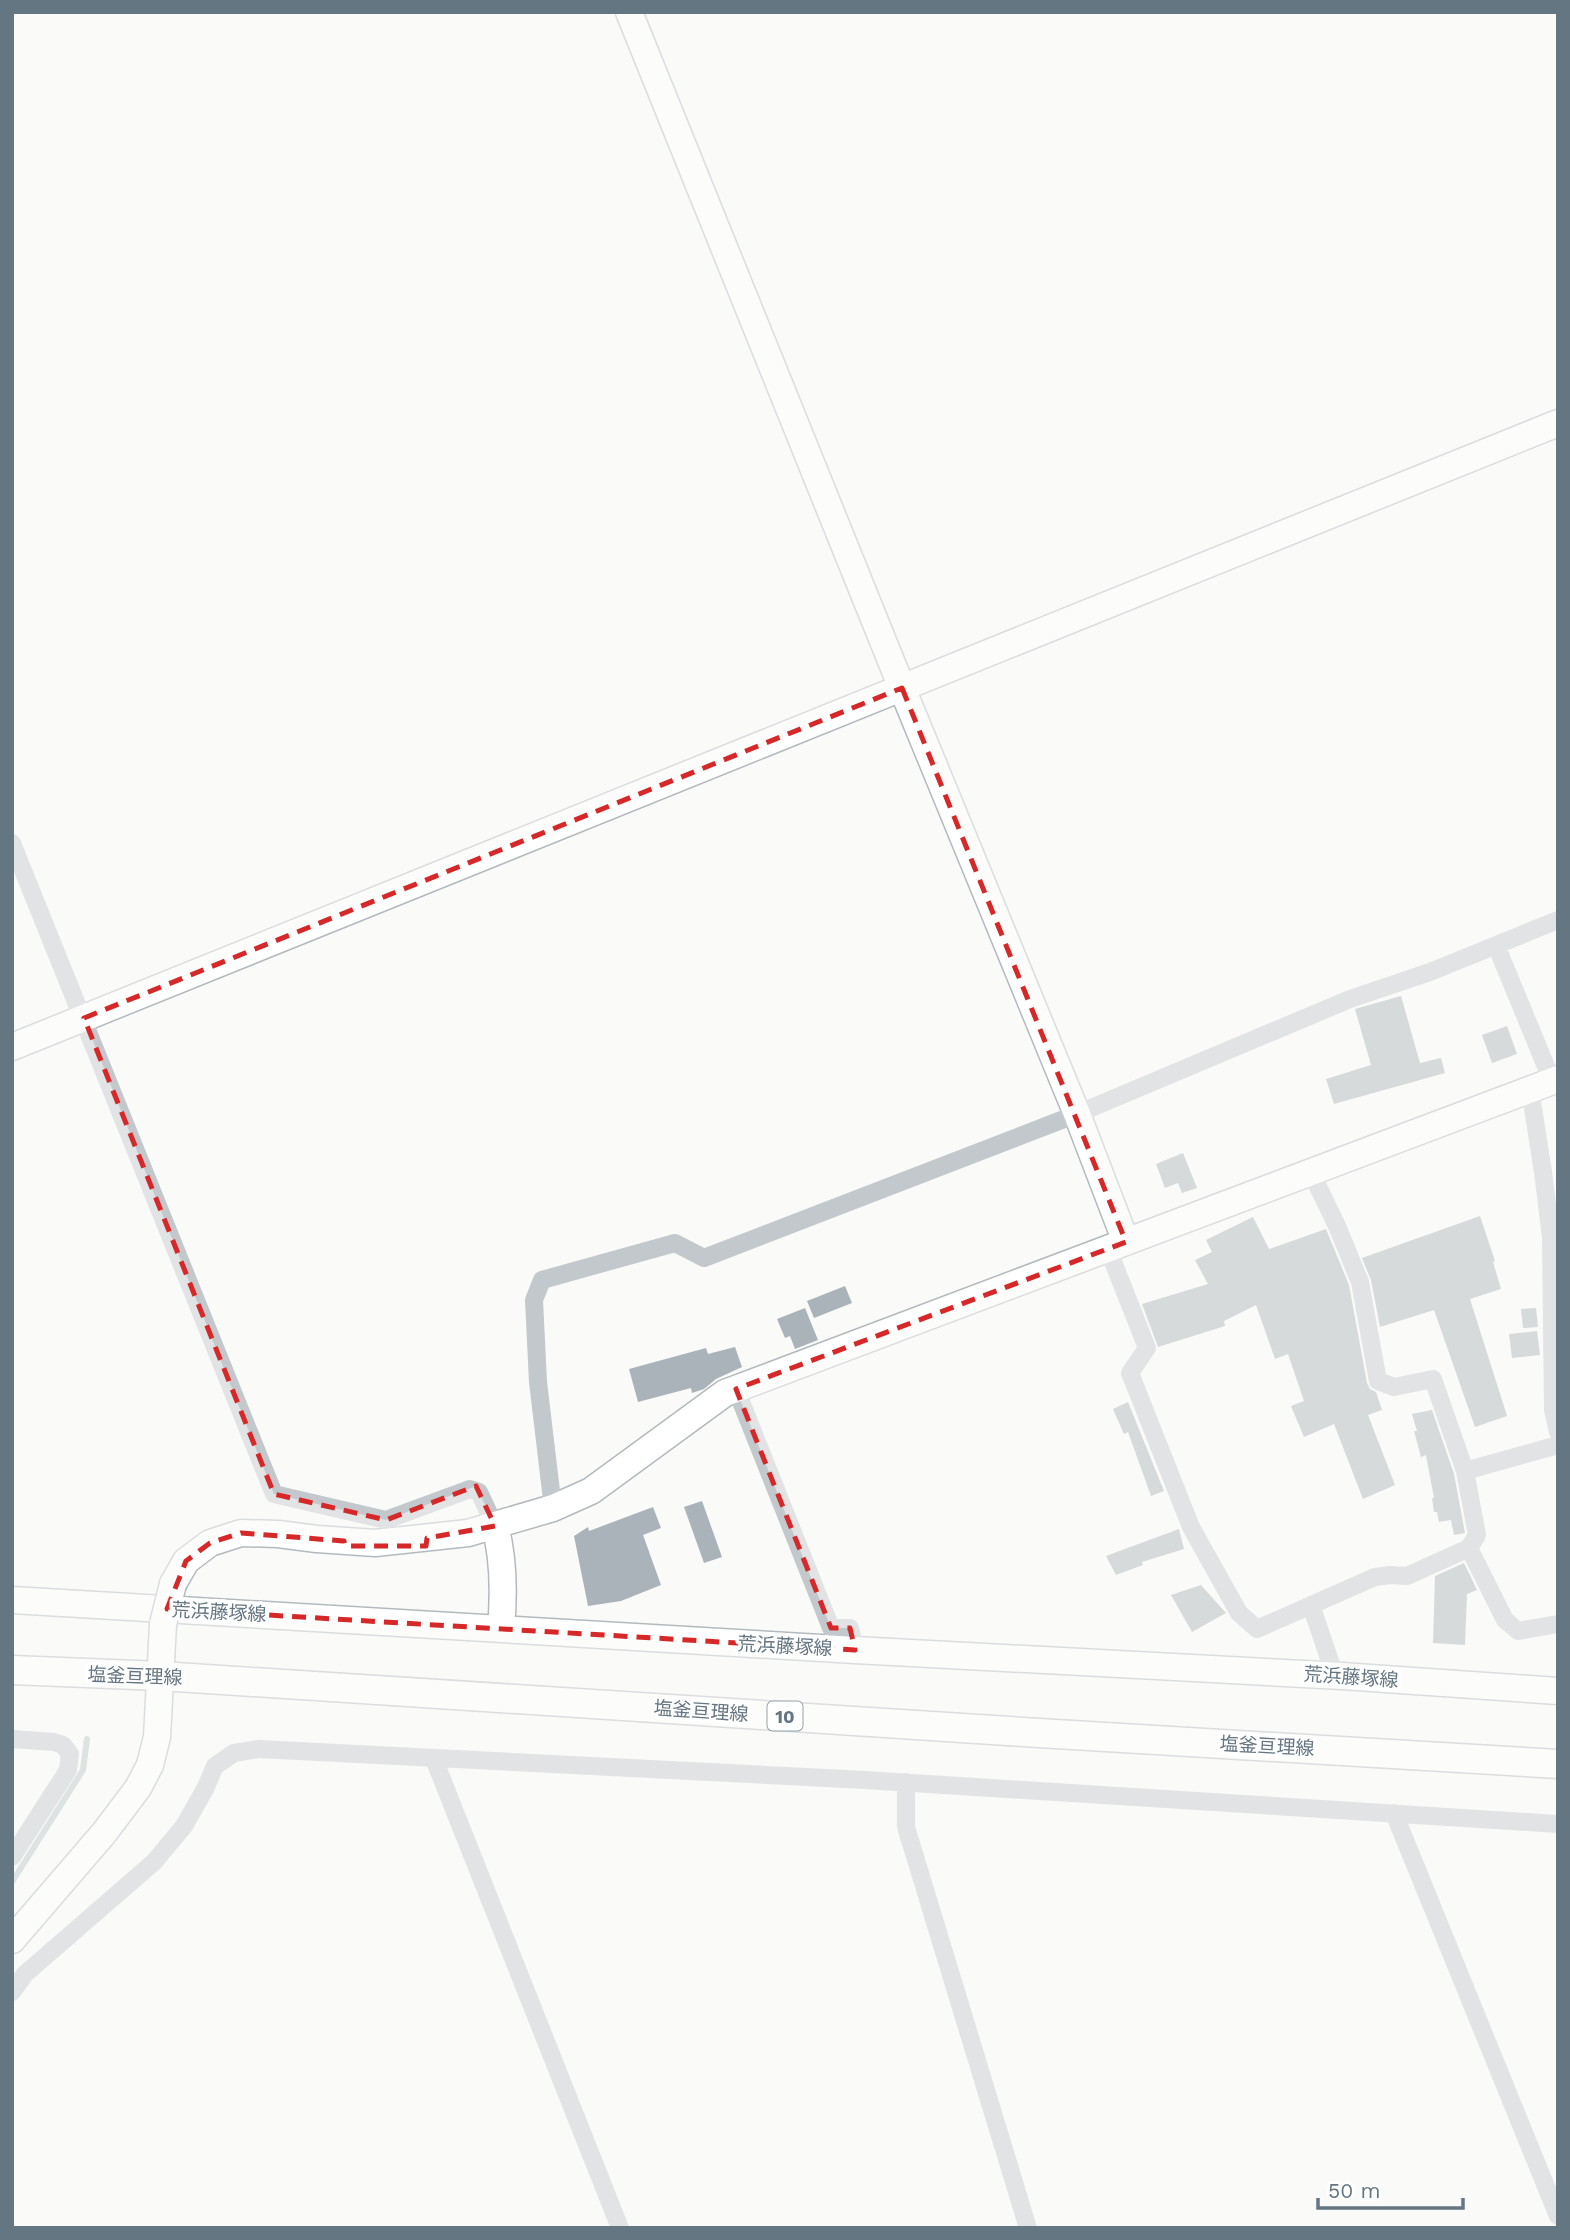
<svg xmlns="http://www.w3.org/2000/svg" width="1570" height="2240" font-family="'Work Sans','Noto Sans JP',sans-serif">
  <rect width="100%" height="100%" fill="#fafaf8"/>
  <g fill="none" stroke-linecap="round" stroke-linejoin="round">
    <path stroke="#bbc7cb" stroke-width="6" d="M12,1882L83,1770L87,1739"/>
  </g>
  <path fill="#aab3b9" d="M1401,996L1420,1063L1441,1058L1445,1073L1334,1104L1326,1079L1371,1065L1355,1009Z
    M1507,1026L1517,1054L1492,1063L1482,1035Z
    M1183,1153L1197,1188L1182,1193L1178,1183L1165,1188L1156,1164Z
    M1480,1216L1495,1261L1493,1262L1501,1289L1470,1299L1507,1416L1475,1427L1434,1310L1380,1327L1371,1280L1362,1258Z
    M1253,1217L1269,1249L1326,1229L1349,1285L1367,1383L1370,1389L1376,1392L1382,1410L1368,1415L1395,1485L1363,1499L1334,1424L1304,1437L1291,1406L1304,1401L1288,1354L1275,1359L1256,1305L1224,1321L1225,1326L1158,1347L1142,1304L1208,1284L1195,1260L1212,1252L1206,1240Z
    M845,1286L852,1303L814,1318L807,1301Z
    M805,1308L818,1340L795,1349L790,1336L785,1338L777,1319Z
    M1536,1308L1538,1327L1523,1328L1521,1309Z
    M1537,1331L1540,1355L1512,1358L1509,1334Z
    M735,1347L742,1367L716,1379L704,1389L692,1393L691,1388L638,1402L629,1369L706,1348L708,1354Z
    M1128,1402L1164,1491L1151,1496L1128,1432L1124,1434L1113,1409Z
    M1432,1410L1454,1474L1465,1533L1454,1535L1451,1520L1439,1522L1437,1512H1434L1432,1498H1434L1426,1455L1421,1457L1414,1431H1417L1412,1414Z
    M702,1501L722,1557L704,1563L684,1507Z
    M653,1507L661,1528L643,1535L661,1585L621,1601L588,1606L574,1536L588,1527L589,1531Z
    M1179,1529L1184,1549L1142,1562L1143,1565L1116,1575L1106,1556Z
    M1464,1563L1477,1590L1467,1594L1465,1645L1433,1643L1435,1576Z
    M1201,1585L1226,1613L1192,1632L1171,1595Z"/>
  <g fill="none" stroke-linecap="round" stroke-linejoin="round">
    <g stroke="#b3babf" stroke-width="29">
      <path id="secondary" d="M629,12L902,688L1077,1114L1126,1242
        M12,1047L1558,423
        M495,1526C504,1559 504,1594 501,1628
        M173,1584L186,1561L210,1543L241,1533L278,1534L317,1539L375,1543L468,1533L553,1508L591,1491L725,1393L1558,1079
        M12,1600L855,1650L1342,1676L1558,1691
        M12,1940L104,1833L138,1788L150,1765L157,1737L163,1624"/>
    </g>
    <g stroke="#b5babe" stroke-width="31">
      <path id="primary" d="M12,1670L161,1676L1039,1733L1558,1764"/>
    </g>
    <path stroke="#c3c8cc" stroke-width="18" d="M12,843L274,1494L386,1520L470,1489L479,1492L495,1526
      M1496,945L1552,1081
      M1530,1089L1543,1172L1551,1237L1553,1410L1558,1432
      M1108,1249L1147,1348L1130,1373L1191,1527L1239,1613L1257,1629L1375,1577L1390,1575L1407,1576L1469,1548L1477,1535L1465,1471L1433,1379L1394,1387L1378,1381L1360,1282L1337,1226L1311,1172
      M736,1389L831,1628H850L855,1650
      M1465,1471L1558,1445
      M553,1508L538,1382L534,1300L542,1280L675,1243L704,1258L1077,1114L1350,999L1430,972L1558,920
      M1469,1548L1505,1620L1518,1631L1558,1624
      M1311,1605L1335,1676
      M12,1739L54,1742L63,1745L70,1754L68,1770L12,1857
      M434,1759L620,2228
      M906,1782V1827L1028,2228
      M1394,1813L1558,2216
      M12,1992L25,1974L154,1862L184,1826L205,1789L215,1766L234,1753L259,1749L865,1780L1558,1824"/>
    <use href="#secondary" stroke="#fff" stroke-width="26"/>
    <use href="#primary" stroke="#fff" stroke-width="28"/>
    <g stroke="#b3babf" stroke-width="29" stroke-linecap="butt">
      <path id="secondary-bridge" d="M163,1624L173,1584"/>
    </g>
    <use href="#secondary-bridge" stroke="#fff" stroke-width="26"/>
  </g>
  <path d="M0 0H1570V2240H0ZM902,688L1126,1242L736,1389L831,1628H850L855,1650L167,1609L186,1561L210,1543L241,1533L344,1541L345,1546H426L427,1538L495,1526L476,1486L386,1520L274,1494L84,1018Z" fill="#fafaf8" fill-opacity=".55" fill-rule="evenodd"/>
  <path fill="none" stroke="#d62828" stroke-width="5" stroke-dasharray="14 9" stroke-linejoin="round" d="M902,688L1126,1242L736,1389L831,1628H850L855,1650L167,1609L186,1561L210,1543L241,1533L344,1541L345,1546H426L427,1538L495,1526L476,1486L386,1520L274,1494L84,1018Z"/>
  <g text-anchor="middle" dominant-baseline="central" stroke-width="7" stroke-linejoin="round" paint-order="stroke">
    <rect fill="#fff" stroke="#939fa8" stroke-width="2" x="767.5" y="1701.5" width="35" height="29" rx="5"/>
    <g font-size="18" font-weight="bold" fill="#657683">
      <text x="785" y="1716">10</text>
    </g>
    <g font-size="19" fill="#657683" stroke="#fff">
      <text transform="translate(219 1612) rotate(3)">荒浜藤塚線</text>
      <text transform="translate(785 1646) rotate(3)">荒浜藤塚線</text>
      <text transform="translate(135 1676) rotate(2)">塩釜亘理線</text>
      <text transform="translate(1351 1677) rotate(4)">荒浜藤塚線</text>
      <text transform="translate(701 1711) rotate(4)">塩釜亘理線</text>
      <text transform="translate(1267 1746) rotate(3)">塩釜亘理線</text>
    </g>
  </g>
  <rect width="1570" height="2240" fill="none" stroke="#657683" stroke-width="28"/>
  <path d="M1318 2198v10h145v-10" fill="none" stroke="#657683" stroke-width="3.5"/>
  <text x="1328" y="2198" font-size="21" fill="#657683" stroke="#ffffff" stroke-width="5" paint-order="stroke">50 m</text>
</svg>
